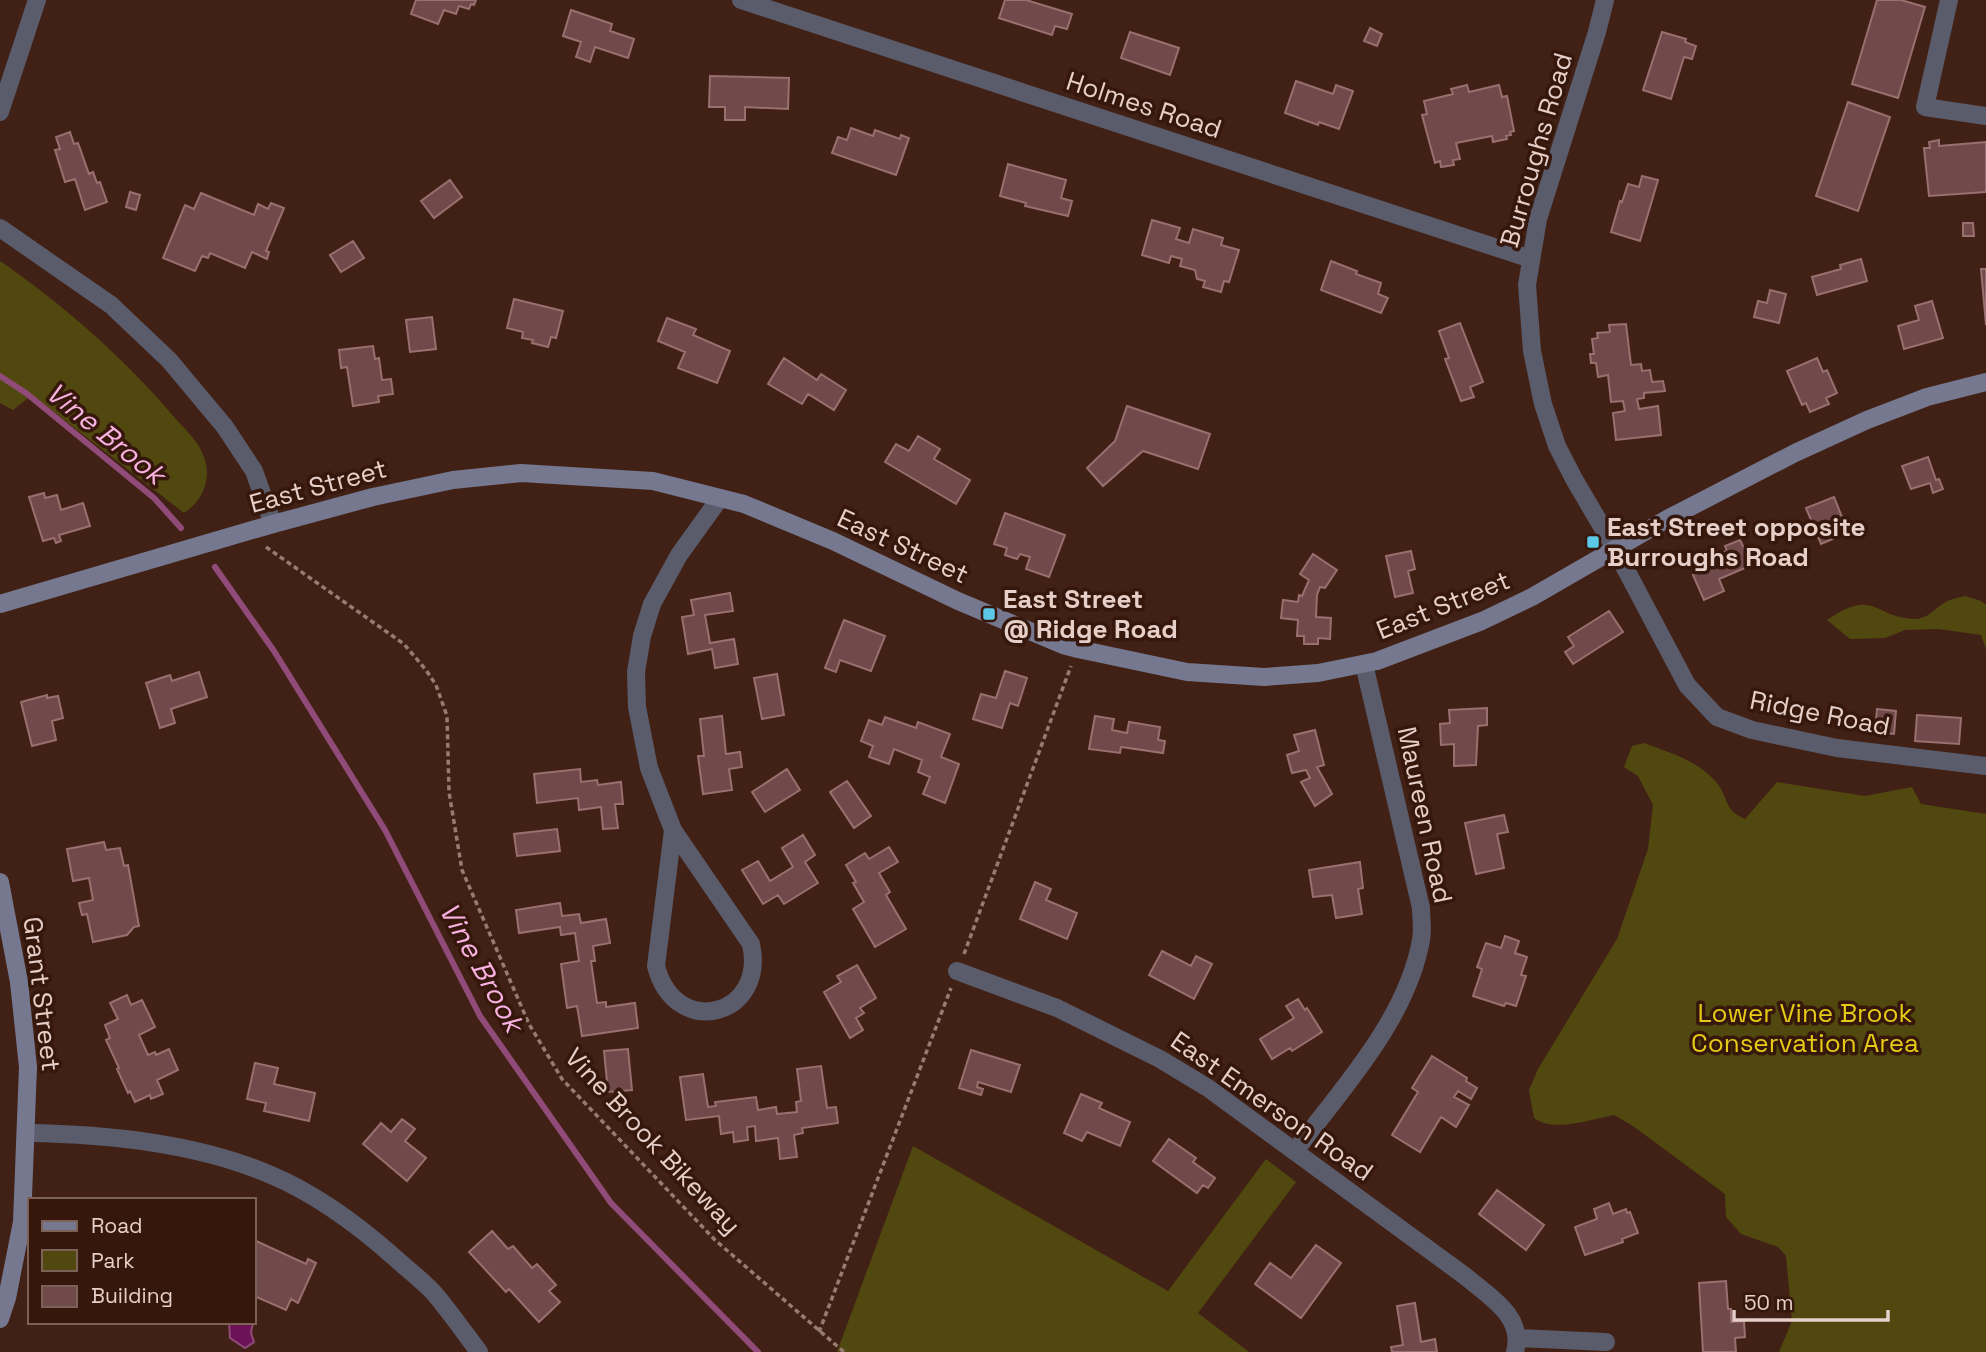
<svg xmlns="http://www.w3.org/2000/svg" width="1986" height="1352" font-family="'Space Grotesk',sans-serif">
  <rect width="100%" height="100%" fill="#412116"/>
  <path fill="#51480f" d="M0,261C64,305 125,359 175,418C186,430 199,442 204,457C212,478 203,501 184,513L32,395L13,410L0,403Z
    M1965,596L1981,601L1986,605V649L1981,635L1939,629L1905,630L1885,638L1850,639L1827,620C1876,587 1873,618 1915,619C1928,619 1934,609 1944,603C1950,599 1958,598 1965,596Z
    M1644,743C1670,753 1697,760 1716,782C1730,798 1722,809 1745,819L1777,782L1865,796L1912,787L1921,804L1986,814V1352H1779L1792,1321L1786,1256L1778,1247L1741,1234L1726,1217L1725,1194L1633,1126L1614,1115C1591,1119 1554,1133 1534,1118L1529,1090L1538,1069L1617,939L1648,849L1653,805L1638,776L1624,767L1632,746Z
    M913,1146L1168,1291L1266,1159L1296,1182L1198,1313L1249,1352H837Z"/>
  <path fill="#6b1356" stroke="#904b78" stroke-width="2" d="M229,1322H253L251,1333L254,1342L245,1348L230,1338Z"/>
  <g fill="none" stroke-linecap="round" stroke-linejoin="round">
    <path stroke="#904b78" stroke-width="6" d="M0,376L26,393L154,498L181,528
      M215,567L274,651L385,830L480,1016L611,1203L758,1352"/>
  </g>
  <path fill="#704a4a" stroke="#996f6f" stroke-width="2" d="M416,0H476L474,5L471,4L469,9L459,6L456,14L444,10L438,24L411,14Z
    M1005,0H1026L1072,14L1067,29L1055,26L1052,35L999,18Z
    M1877,0H1901L1925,7L1898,98L1852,84Z
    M571,10L612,24L610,31L634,39L628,58L595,47L590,62L576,57L581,42L563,36Z
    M1370,28L1382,34L1377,46L1364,41Z
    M1130,32L1179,48L1170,75L1121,58Z
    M1662,32L1686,39L1685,42L1696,46L1692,59L1684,57L1671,99L1643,90Z
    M710,76L789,78L788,109L745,107V120H725V107H709Z
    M1296,81L1333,94L1336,85L1353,91L1339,129L1319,122L1318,125L1285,113Z
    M1467,85L1469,92L1499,85L1502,97L1507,96L1514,131L1510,132L1511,135L1506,136L1507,139L1493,142L1492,136L1456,143L1460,159L1453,160L1454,165L1441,167L1440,161L1435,163L1422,115L1427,114L1424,101L1453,94L1451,89Z
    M1848,102L1890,117L1858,211L1816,196Z
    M851,128L873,136L875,130L900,139L901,135L909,138L896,175L832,153L838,137L847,140Z
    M70,132L74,144L78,143L89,174L93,172L97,183L100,182L107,202L85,210L75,179L65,182L55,150L60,149L56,137Z
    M1939,140V146L1986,142V192L1929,196L1924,148H1930L1929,142Z
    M1008,164L1066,180L1061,198L1072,201L1068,216L1025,206L1026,203L1000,196Z
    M1642,176L1658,180L1640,241L1611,232L1620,201L1622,202L1628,184L1639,187Z
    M450,180L462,197L434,218L421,201Z
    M130,192L140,195L136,210L126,207Z
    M201,193L254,215L258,204L268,209L271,203L284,208L266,251L269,252L267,259L252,252L245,268L210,253L208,258L202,256L195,271L163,258L185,205L194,209Z
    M1152,220L1180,228L1176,239L1189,243L1193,229L1223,238L1221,245L1239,250L1229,282L1224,281L1221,292L1203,287L1205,281L1197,279L1195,270L1180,266L1182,259L1171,256L1169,263L1142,255Z
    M1963,223H1973L1974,236H1963Z
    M353,241L364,258L341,272L330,255Z
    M1861,259L1867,281L1817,295L1812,277L1841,269L1840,265Z
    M1331,261L1357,271L1356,274L1381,283L1378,294L1388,298L1381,313L1321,290Z
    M1981,269H1986V325Z
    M1770,290L1786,294L1779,323L1754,317L1758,301L1767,303Z
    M514,299L563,311L556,338L551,337L548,347L532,343L533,340L522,338L523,332L507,328Z
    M1932,301L1943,338L1904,349L1898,326L1919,320L1915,306Z
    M432,317L436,349L410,352L406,320Z
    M667,318L696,329L693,335L730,351L717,383L678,368L685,352L658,341Z
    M1460,323L1483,382L1470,387L1474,397L1461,401L1445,359L1449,358L1439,331Z
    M1626,324L1631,365L1641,364L1642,371L1650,370L1652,382L1663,381L1665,391L1644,393V398L1637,399L1639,409L1658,406L1661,435L1616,440L1613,413L1625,411L1623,401L1611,402L1608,375L1598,377L1596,363H1591L1590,354H1594L1592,339L1598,338L1597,333L1610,332L1609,325Z
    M373,346L375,359L379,358L382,380L391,379L393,394L378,396L379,402L353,406L347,367L341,368L339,350Z
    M784,358L817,380L821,374L846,390L834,410L808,394L802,404L768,384Z
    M1817,358L1823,372L1827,370L1837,393L1826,398L1829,404L1810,412L1806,403L1802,405L1787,371Z
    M1127,406L1210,434L1198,469L1143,451L1103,486L1087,468L1115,441Z
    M918,436L940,449L934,459L970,480L956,504L885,462L896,444L909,451Z
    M1928,457L1936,480L1939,479L1943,489L1933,493L1930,483L1911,489L1902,466Z
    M44,493L45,498L57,495L61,510L83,503L90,526L59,535L61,541L56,543L54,538L43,541L29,497Z
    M1834,497L1842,517L1827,523L1833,539L1821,544L1806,508Z
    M1005,513L1065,535L1049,577L1026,569L1030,557L1020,554L1017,559L1005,555L1007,548L994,544Z
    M1740,540L1752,565L1719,579L1724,591L1704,600L1693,575L1709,568L1705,560L1712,557L1711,553L1717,550L1719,554L1727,551L1725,546Z
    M1411,551L1415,569L1408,571L1413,593L1395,597L1386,556Z
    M1313,554L1337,570L1325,588L1320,587L1317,595L1316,617L1331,618L1330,639L1318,638V644H1304V636H1297L1298,620L1281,618L1283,600L1298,602L1299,595L1302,596L1309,580L1300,574Z
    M730,593L733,611L705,615L710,643L734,639L738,664L715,668L712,649L688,654L682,617L694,615L691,600Z
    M1609,611L1623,632L1573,664L1565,652L1574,646L1568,637Z
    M844,620L885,636L871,671L840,660L836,672L825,668Z
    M1005,671L1027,678L1018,706L1010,703L1002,728L973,719L981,694L996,698Z
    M199,672L207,697L171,709L175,723L160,728L146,683L170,675L172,681Z
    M777,674L784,715L762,719L754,678Z
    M47,695V698L58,696L63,718L52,721L56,740L32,746L21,702Z
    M1487,708V725L1478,726L1476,765L1454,766V744L1441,745L1440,724L1450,723L1449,710Z
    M1877,709L1896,711L1894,734L1875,732Z
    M1917,715L1961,718L1959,744L1915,741Z
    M722,716L726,754L740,752L742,767L729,769L732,790L703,794L698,756H704L700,719Z
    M1095,716L1114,719L1112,730L1127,733L1129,722L1160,727L1158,740L1165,741L1163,753L1121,747L1120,753L1089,749Z
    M885,717L916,728L918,722L950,734L941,757L959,764L945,803L923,794L930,777L918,772L922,760L894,749L889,764L869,757L873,746L861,741L869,720L882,725Z
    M1315,730L1324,765L1317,767L1332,794L1315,806L1301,782L1310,778L1306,770L1292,773L1287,755L1299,751L1294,735Z
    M580,769L581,782L597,780L598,785L621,782L623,804H615L618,828L603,829L601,807L579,810L578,798L537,803L534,774Z
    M787,769L800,790L765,812L752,792Z
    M847,781L871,816L854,828L830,792Z
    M1504,815L1508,832L1497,834L1504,868L1476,874L1465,823Z
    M557,829L560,851L517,856L514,834Z
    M803,835L815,855L805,862L818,883L784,904L778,895L763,904L742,870L758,861L770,881L793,867L782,848Z
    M104,842L106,850L120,848L124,866L128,865L139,926L134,927L127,935L93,942L87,914L82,915L79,903L93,900L89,878L73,881L67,849Z
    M889,847L898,862L879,873L890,892L886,895L906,929L875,947L853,909L864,902L853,883L856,882L846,865L865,853L869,859Z
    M1360,862L1363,888L1358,889L1362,914L1336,918L1332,895L1313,897L1309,870Z
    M1035,882L1051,889L1046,900L1077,913L1067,939L1020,919Z
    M560,903L562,916L579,914L581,923L606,919L610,943L593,946L595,961H591L597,1003L606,1002V1007L635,1003L638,1028L582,1036L577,1006L567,1008L561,964L579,961L575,933L561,935L560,927L519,933L516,910Z
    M1505,936L1519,941L1515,953L1527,957L1521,975L1526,976L1516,1006L1506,1003L1504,1006L1473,996L1482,969L1477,967L1486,943L1501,948Z
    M1162,951L1191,966L1196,956L1212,964L1194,999L1149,975Z
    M857,965L876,998L860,1008L864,1013L856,1018L863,1030L850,1038L824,992L841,982L837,976Z
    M127,995L131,1005L142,1000L155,1027L139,1035L148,1055L155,1052L156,1055L169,1049L178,1070L157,1080L163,1094L151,1099L150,1095L135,1102L130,1091L128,1093L117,1069L119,1068L106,1040L110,1038L105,1025L118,1019L110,1003Z
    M1298,999L1305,1010L1307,1008L1322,1032L1292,1051L1290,1048L1272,1059L1260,1039L1294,1018L1286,1006Z
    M628,1049L632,1090L608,1092L604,1051Z
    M971,1050L1020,1065L1011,1092L978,1082L977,1087L983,1089L981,1095L959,1088Z
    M1432,1056L1467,1078L1466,1081L1477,1088L1471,1099L1458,1091L1454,1097L1469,1105L1456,1127L1441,1117L1420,1152L1392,1135L1418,1092L1412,1088Z
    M255,1063L278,1068L274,1084L315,1093L309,1121L264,1111L266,1103L247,1099Z
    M821,1066L827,1108L836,1107L838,1123L802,1128L803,1133L794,1135L797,1157L780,1159L778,1138L756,1141L755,1126L747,1127L748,1140L734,1142L733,1132L721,1134L719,1116L686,1120L680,1077L703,1074L708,1107L716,1106L715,1102L756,1097L758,1110L776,1107L777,1114L797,1112L796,1102L801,1101L797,1069Z
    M1081,1094L1102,1103L1099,1108L1130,1122L1120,1146L1087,1132L1082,1141L1064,1133Z
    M402,1119L415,1129L405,1141L426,1158L407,1181L363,1144L381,1123L391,1132Z
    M1169,1139L1196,1158L1193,1162L1215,1178L1208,1188L1203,1185L1197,1193L1153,1161Z
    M1497,1190L1544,1225L1526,1250L1479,1214Z
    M1609,1203L1613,1214L1626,1209L1627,1213L1630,1212L1638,1233L1622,1239L1623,1242L1585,1255L1575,1227L1597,1219L1594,1209Z
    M492,1231L508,1249L513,1246L532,1268L537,1264L556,1285L549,1291L560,1302L539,1322L509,1289L506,1292L469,1252Z
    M256,1241L306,1264L308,1259L316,1263L298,1303L291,1299L286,1310L254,1296V1246Z
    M1316,1245L1341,1263L1301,1318L1255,1284L1270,1263L1291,1278Z
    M1726,1281L1728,1309H1731V1322L1744,1321L1745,1337L1735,1338L1736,1352H1703L1699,1283Z
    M1415,1303L1421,1342L1435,1339L1437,1352H1392L1391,1347L1403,1345L1397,1306Z"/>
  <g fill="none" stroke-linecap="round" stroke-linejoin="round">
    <path stroke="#977c73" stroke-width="3.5" stroke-dasharray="5 3.5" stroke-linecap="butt" d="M266,547L404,644L426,670L436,685L447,716L449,792L462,870L529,1024L562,1079L715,1240L844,1352
      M964,954L1071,666
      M819,1332L951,988"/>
    <path stroke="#5a5c6b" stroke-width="18" d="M741,0L1531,259
      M1605,0L1597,32L1538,219L1527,285L1532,351L1543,404L1557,446L1574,479L1615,549L1687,685L1717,717L1752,730L1837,748L1986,766
      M1949,0L1925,107L1986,116
      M0,112L37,0
      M0,228L111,305L169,360L225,427L254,471L273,524
      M673,830L656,966C675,1040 767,1017 751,944L673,830L649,768L637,707L636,672L642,636L652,604L679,555L720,498
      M957,971L1057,1008L1160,1059L1208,1088L1465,1276C1488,1296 1525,1316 1515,1352
      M26,1133C106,1134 197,1143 271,1175C316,1194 358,1225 394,1257C407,1269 422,1280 434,1293C450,1312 464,1332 479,1352
      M1295,1151C1342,1089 1407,1019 1421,940C1423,930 1421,918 1421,908L1364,664
      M1518,1338L1606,1342"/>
    <path stroke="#75788f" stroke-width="18" d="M0,604L273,524L373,497L453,480L521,473L653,481L744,504L833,541L958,601L1063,645L1078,649L1187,672L1264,677L1318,673L1377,661L1482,621L1532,597L1667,519L1795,453L1867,420L1927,397L1986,382
      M0,882L19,982L28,1067L22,1222L7,1298L0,1319"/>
  </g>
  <g fill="#5bc8e7" stroke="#36170c" stroke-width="2.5">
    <rect x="1586" y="535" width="14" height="14" rx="3.5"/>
    <rect x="982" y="607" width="14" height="14" rx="3.5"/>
  </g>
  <g text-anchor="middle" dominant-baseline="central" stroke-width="7" stroke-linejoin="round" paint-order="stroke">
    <g font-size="26" fill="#e5cfc8" stroke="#36170c">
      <text transform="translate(1144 105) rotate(18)">Holmes Road</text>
      <text transform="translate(1536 150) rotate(-74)">Burroughs Road</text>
      <text transform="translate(318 486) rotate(-15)">East Street</text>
      <text transform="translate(903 546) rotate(25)">East Street</text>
      <text transform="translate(1443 605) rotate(-22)">East Street</text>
      <text transform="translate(1820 713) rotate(11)">Ridge Road</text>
      <text transform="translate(1425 815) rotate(78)">Maureen Road</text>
      <text transform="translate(42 994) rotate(83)">Grant Street</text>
      <text transform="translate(1272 1106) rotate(35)">East Emerson Road</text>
      <text transform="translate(653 1141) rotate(47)">Vine Brook Bikeway</text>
    </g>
    <g font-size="26" font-weight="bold" fill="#e5cfc8" stroke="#36170c" text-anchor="start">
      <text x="1607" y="527">East Street opposite<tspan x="1607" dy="30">Burroughs Road</tspan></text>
      <text x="1003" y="599">East Street<tspan x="1003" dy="30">@ Ridge Road</tspan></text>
    </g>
    <g font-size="26" fill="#e5ca16" stroke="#36170c">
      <text x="1805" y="1013">Lower Vine Brook<tspan x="1805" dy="30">Conservation Area</tspan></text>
    </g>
    <g font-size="28" font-style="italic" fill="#f8b1e0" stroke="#36170c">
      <text transform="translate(106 433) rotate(39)">Vine Brook</text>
      <text transform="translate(482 967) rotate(61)">Vine Brook</text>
    </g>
  </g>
  <rect x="28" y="1198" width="228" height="126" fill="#36170c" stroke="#7c6157" stroke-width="2"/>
  <rect x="42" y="1221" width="35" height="10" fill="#75788f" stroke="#7c6157" stroke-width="2"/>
  <text x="91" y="1233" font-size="21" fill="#e5cfc8">Road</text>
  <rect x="42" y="1250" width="35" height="21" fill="#51480f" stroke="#7c6157" stroke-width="2"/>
  <text x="91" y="1268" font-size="21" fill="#e5cfc8">Park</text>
  <rect x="42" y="1286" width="35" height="21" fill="#704a4a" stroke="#7c6157" stroke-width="2"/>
  <text x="91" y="1303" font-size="21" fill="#e5cfc8">Building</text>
  <path d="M1734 1310v10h154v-10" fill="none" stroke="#e5cfc8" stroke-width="3.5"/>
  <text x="1744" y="1310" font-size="21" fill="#e5cfc8" stroke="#36170c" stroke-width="5" paint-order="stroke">50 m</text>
</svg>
